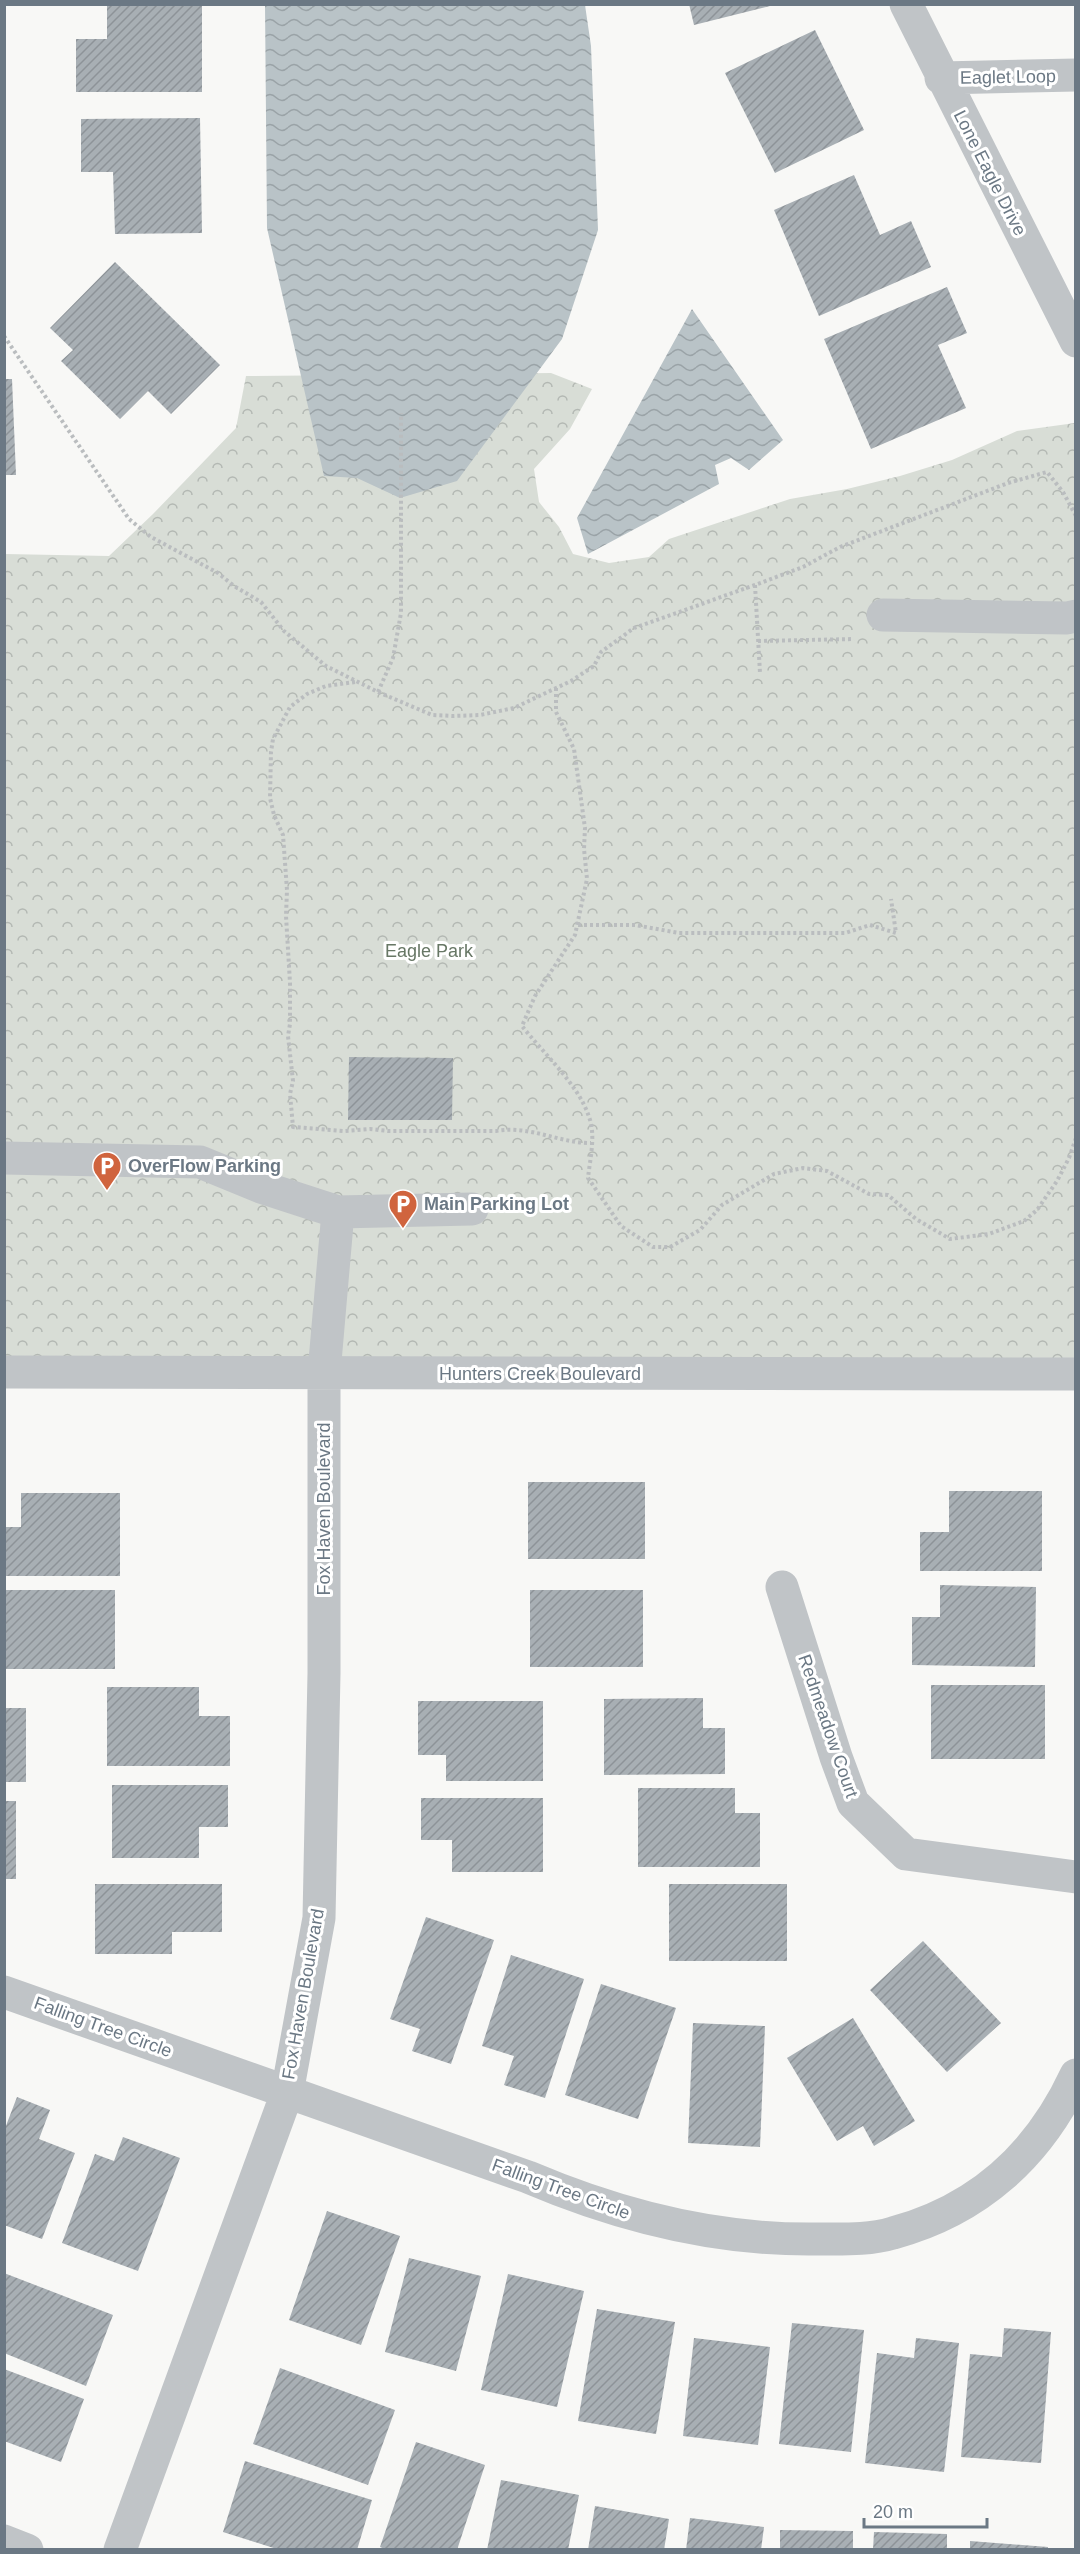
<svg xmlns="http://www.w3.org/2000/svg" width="1080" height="2554" font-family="Arial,sans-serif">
  <defs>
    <pattern id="forest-crowns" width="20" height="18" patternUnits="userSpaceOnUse" patternTransform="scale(1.5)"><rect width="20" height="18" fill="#d8ddd6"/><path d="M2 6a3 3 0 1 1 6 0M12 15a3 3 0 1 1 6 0" fill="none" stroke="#b3b8b3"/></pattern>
    <pattern id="water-waves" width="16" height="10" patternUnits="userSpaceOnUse" patternTransform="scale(1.5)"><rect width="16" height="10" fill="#b9c3c7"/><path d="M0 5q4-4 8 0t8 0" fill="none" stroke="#9aa3a7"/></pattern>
    <pattern id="building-hatch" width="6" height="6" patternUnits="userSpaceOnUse" patternTransform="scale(1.5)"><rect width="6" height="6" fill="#a8afb4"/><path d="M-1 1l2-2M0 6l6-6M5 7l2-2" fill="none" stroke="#8d9398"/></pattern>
  </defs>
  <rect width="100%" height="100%" fill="#f8f8f6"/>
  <path fill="url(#forest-crowns)" d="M551,373L592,389L570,429L534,469L539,502L559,527L573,554L609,563L649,557L669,539L790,499L847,489L900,476L952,460L1017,431L1075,423V1374L5,1372V554L109,556L153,514L236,428L246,376Z"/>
  <path fill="url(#water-waves)" d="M265,5H585L591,46L598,230L562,339L457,481L400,498L357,478L324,476L267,228Z
    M692,309L783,440L749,470L731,458L715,465L719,484L588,554L577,518Z"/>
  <path fill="url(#building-hatch)" d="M107,4H202V92H76V39H107Z
    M689,4H774V5L694,25Z
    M815,30L864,130L775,173L725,73Z
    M200,118L202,233L115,234L113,172H81V119Z
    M854,175L880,235L911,221L931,267L819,316L774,210Z
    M115,262L220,365L171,414L148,391L120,419L61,361L73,350L50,328Z
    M947,287L967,333L938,345L966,408L871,449L824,339Z
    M4,379H12L16,475H4Z
    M349,1057L453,1058L452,1120H348Z
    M528,1482H645V1559H528Z
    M949,1491H1042V1571H920V1532H949Z
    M21,1493H120V1576H4V1527H21Z
    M940,1585L1036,1587L1035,1667L912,1665V1617H940Z
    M5,1590H115V1669H5Z
    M530,1590H643V1667H530Z
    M931,1685H1045V1759H931Z
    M107,1687H199V1716H230V1766H107Z
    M703,1698V1728H725V1774L604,1775V1699Z
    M418,1701H543V1781H446V1755H418Z
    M4,1708H26V1782H4Z
    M112,1785H228V1827H199V1858H112Z
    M638,1788H735V1813H760V1867H638Z
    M421,1798H543V1872H452V1840H421Z
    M4,1801H16V1879H4Z
    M95,1884H222V1932H172V1954H95Z
    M669,1884H787V1961H669Z
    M426,1917L494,1940L451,2064L412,2051L420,2029L390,2019Z
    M923,1941L1001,2023L947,2072L870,1990Z
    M511,1955L584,1979L545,2098L504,2085L514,2056L482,2046Z
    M601,1984L676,2008L638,2119L565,2095Z
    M853,2018L915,2121L874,2146L863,2126L837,2141L787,2058Z
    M693,2023L765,2026L760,2147L688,2143Z
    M17,2097L50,2110L39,2139L75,2153L42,2239L4,2225V2131Z
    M123,2137L180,2158L138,2271L62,2243L95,2154L114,2161Z
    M327,2211L400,2236L361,2345L289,2320Z
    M409,2258L481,2276L456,2371L385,2352Z
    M4,2273L113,2315L86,2386L4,2353Z
    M508,2274L584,2291L557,2407L481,2390Z
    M597,2309L675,2322L656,2434L578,2421Z
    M792,2323L864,2330L851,2452L779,2444Z
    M1004,2328L1051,2332L1041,2463L961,2457L970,2354L1002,2357Z
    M694,2338L770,2347L758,2445L683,2436Z
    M916,2338L959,2343L944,2472L865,2463L877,2353L914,2358Z
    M280,2368L395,2410L368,2485L253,2444Z
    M4,2369L84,2399L61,2462L4,2441Z
    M416,2442L485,2465L457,2550H387L380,2547Z
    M245,2461L372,2500L357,2550H280L223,2532Z
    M501,2480L579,2495L568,2550H487Z
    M595,2506L669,2519L664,2550H588Z
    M690,2518L764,2527L761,2550H686Z
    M780,2530L853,2531V2550H780Z
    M874,2532L947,2534V2550H873Z
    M970,2541L1048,2547V2550H970Z"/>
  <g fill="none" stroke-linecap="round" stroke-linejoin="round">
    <path stroke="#babdbf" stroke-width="4" stroke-dasharray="3 3" stroke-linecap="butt" d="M4,336L129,519L151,537L218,573L234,586L261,602L284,631L326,666L378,692L432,715L454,716L480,715L514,708L571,681L594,666L601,652L634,628L755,585L803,567L840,547L1008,483L1047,472L1063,492L1076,516
      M755,585L760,673
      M758,641L854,639
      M355,682L326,686L307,694L290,707L273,739L271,752L270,798L274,815L283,835L287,890L286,916L290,983V1024L288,1036L293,1081L290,1094L293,1127L344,1131L370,1129L388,1131H496C530,1125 558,1143 591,1143
      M556,688V712L574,749L585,828L584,849L587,879L575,935L535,996L522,1026C543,1053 579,1085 589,1117C596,1135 590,1159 588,1178L621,1226L653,1247H670L700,1230L722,1205L774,1174L803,1168L827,1171L869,1194L888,1195L916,1219L950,1239L989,1234L1024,1221L1037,1210L1057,1181L1069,1158L1076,1138
      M378,692L393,658L401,613V413
      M578,925H635L679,933H845L870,925L896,933L891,899"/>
    <path stroke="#c0c4c7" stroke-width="33" d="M906,4L1076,341
      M941,78L1076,75
      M883,615L1067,618L1076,616
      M4,1158L200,1162L261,1187L338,1212L324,1373V1673L319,1918L287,2093L120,2550
      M338,1212L472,1209
      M4,1372L1076,1374
      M782,1587L836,1757L853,1803L906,1854L1076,1877
      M4,1992L528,2177C622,2217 718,2241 820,2239C844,2239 870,2240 893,2233C978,2210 1039,2155 1076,2075
      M4,2541L27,2550"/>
  </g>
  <defs>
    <g id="parking-pin" transform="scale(1.5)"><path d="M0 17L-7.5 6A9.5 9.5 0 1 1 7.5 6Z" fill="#d0643e" stroke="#fff"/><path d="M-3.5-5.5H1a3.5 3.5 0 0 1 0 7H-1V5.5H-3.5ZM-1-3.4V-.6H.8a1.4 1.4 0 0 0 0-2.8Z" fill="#fff"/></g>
  </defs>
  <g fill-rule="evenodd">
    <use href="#parking-pin" x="107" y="1166"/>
    <use href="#parking-pin" x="403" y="1204"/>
  </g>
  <g text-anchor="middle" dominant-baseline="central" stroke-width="6" stroke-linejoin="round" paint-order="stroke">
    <g font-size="18" fill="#6b7884" stroke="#fff">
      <text transform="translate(1008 77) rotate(-1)">Eaglet Loop</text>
      <text transform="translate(990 173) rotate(63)">Lone Eagle Drive</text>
      <text x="540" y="1374">Hunters Creek Boulevard</text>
      <text transform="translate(324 1509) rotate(-90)">Fox Haven Boulevard</text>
      <text transform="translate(828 1726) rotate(71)">Redmeadow Court</text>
      <text transform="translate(303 1994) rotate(-80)">Fox Haven Boulevard</text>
      <text transform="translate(103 2027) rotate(20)">Falling Tree Circle</text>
      <text transform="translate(561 2189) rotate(20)">Falling Tree Circle</text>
    </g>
    <g font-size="18" fill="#677765" stroke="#fff">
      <text x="429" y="951">Eagle Park</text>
    </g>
    <g font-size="18" font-weight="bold" fill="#6b7884" stroke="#fff" text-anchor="start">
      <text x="128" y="1166">OverFlow Parking</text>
      <text x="424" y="1204">Main Parking Lot</text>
    </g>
  </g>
  <rect width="1080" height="2554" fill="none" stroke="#6b7884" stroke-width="12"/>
  <path d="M864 2518v9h123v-9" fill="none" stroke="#6b7884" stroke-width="3"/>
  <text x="873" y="2518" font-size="18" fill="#6b7884" stroke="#ffffff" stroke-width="4.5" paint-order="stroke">20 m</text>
</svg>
